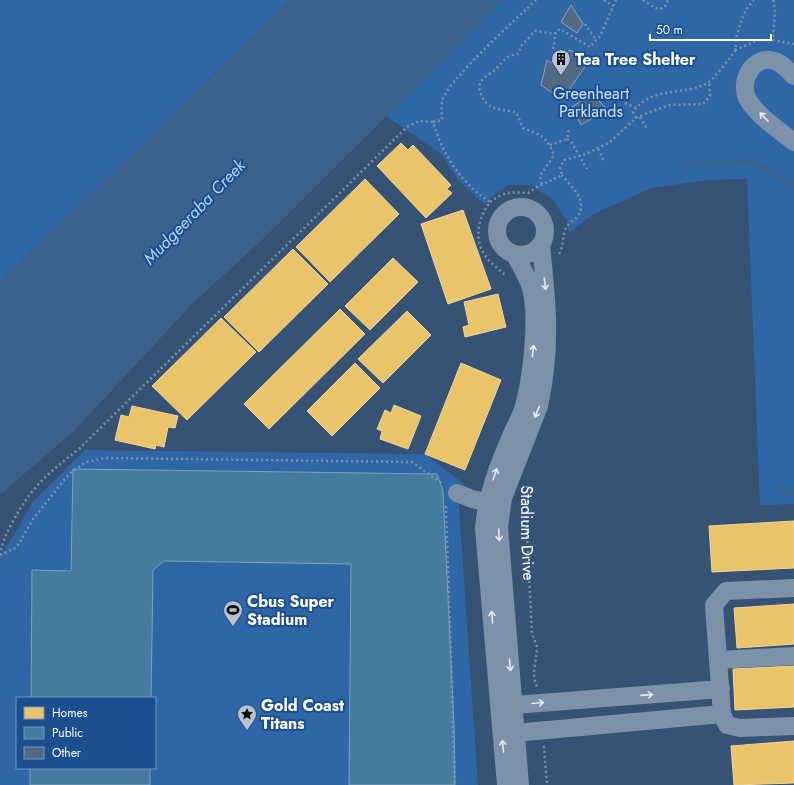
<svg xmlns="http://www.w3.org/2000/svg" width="794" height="785" font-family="Jost,sans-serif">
  <rect width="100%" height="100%" fill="#365274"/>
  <path fill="#2f66a5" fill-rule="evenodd" d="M0,0H290L0,282Z
    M503,0H794V504L760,505L747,179L709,180L651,188L592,215L569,233L567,221L553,200L531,185H508L490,198L485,205L459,181L441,154L386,116Z
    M85,450L425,454L464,484L459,507L478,785H0V556L17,530L33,502ZM17,698H155V768H17Z"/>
  <path fill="#3b618d" d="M290,0H503L260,242L194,302L74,431L0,495V282Z"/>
  <path fill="#e9c46a" stroke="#f0d697" d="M401,143L408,150L413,145L451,185L447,189L452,193L426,218L377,166Z
    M365,179L399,214L330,282L296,247Z
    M463,210L491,289L448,304L421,224Z
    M293,249L328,284L259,352L224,317Z
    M393,258L418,282L370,330L345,306Z
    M498,294L506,327L465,337L463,327L469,325L464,302Z
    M340,309L365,334L269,429L244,404Z
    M407,311L431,335L383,383L358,359Z
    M221,318L256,352L187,420L152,386Z
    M355,363L380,388L332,436L307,411Z
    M461,363L501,380L465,470L425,454Z
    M394,405L421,416L408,449L380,439L382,431L377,429L385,410L391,413Z
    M132,406L178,416L175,428L168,427L164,447L156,445L155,449L115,440L121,415L129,417Z
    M794,521V568L712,572L709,526Z
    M794,604V644L737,648L734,608Z
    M794,666V707L735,710L733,669Z
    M794,741V783L734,785L731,746Z"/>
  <path fill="#457b9d" stroke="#7da3ba" d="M73,469L437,474L443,491L454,725L455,785H349L351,564L164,561L153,570L151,698H31L32,570L71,571Z
    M30,768H150V785H30Z"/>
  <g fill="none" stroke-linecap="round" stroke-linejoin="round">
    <path stroke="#3b618d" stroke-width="5" d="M679,165L756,162L794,187
      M779,491L794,492"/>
  </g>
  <path fill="#526984" stroke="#92a2b6" d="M571,5L583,24L577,33L561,22Z
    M569,50L591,58L562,100L541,85L547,60L556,66Z
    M592,94L607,109L581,125L572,107Z"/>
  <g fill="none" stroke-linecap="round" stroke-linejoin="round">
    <g stroke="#7d92a8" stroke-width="2.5" stroke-dasharray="2 3" stroke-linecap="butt">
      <path d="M604,0L613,6"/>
      <path d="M643,0L655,8L660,9L665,7L668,0"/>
      <path d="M773,0L775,9L773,40L794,44"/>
      <path d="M585,24L596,40"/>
      <path d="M553,49L556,32"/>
      <path d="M735,50L758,40H773"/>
      <path d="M625,103L636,108"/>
      <path d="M640,117L647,129"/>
      <path d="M636,118L633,112C652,85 685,97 709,82C714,78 732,56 735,51C736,47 736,42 736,39C740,24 743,11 754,0"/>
      <path d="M433,122L442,120C442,114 441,107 442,101C447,81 517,18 536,0"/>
      <path d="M567,139L572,143L587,169"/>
      <path d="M550,145L567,139L569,128"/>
      <path d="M598,149L604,161"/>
      <path d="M542,184L540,176L554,155C546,136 541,135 523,128L516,112C500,109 487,111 481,94C479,89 478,85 482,80C486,75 492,73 496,69C503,61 507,55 518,54L521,46L535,31L554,34L560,29L590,47L600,36L616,0"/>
      <path d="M490,202C505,191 511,192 528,193L537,187L562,175L560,168L564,160L586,154L610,142L636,118L650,112L670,105L703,104L710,96L709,81"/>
      <path d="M559,254C564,246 562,236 566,228C568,223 574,221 577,217C589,201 572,188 562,175"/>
      <path id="s1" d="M527,486V534L532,634C534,639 537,645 537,649C536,663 531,674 537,687"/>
      <path d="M446,506L455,785"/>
      <path d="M0,555C2,543 6,534 12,523C31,487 47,474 79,449L407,127L419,121L433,122C443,155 461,183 490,202C479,216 474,236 483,252C488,262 498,268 505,275"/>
      <path d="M0,555L17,547L33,519L69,474L86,462L105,458L412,462L443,484"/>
      <path d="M544,746L547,785"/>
    </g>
    <path stroke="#7d92a8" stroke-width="18" d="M794,76C788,71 783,63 775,61C754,54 739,80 747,98C755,114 780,131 794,142
      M497 231a24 24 0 1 1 48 0a24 24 0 1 1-48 0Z
      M457,493L472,499L499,505
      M794,588L726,591L714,605L722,714L727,725L740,728L794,726
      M718,660L794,656
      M502,706L721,689
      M515,733L722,714
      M506,785L484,528C487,495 498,466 511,436C516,425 523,413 525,402C532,374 540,309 529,282C525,273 520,264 515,255
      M520,785L499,527L503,498L539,406C552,348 547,302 541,245"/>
  </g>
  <defs><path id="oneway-shaft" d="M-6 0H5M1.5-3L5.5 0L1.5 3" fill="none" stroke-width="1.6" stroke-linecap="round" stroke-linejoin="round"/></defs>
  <g stroke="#e5e9ee">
    <use href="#oneway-shaft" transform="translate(764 117) rotate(-135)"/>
    <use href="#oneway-shaft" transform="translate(545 284) rotate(83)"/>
    <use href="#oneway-shaft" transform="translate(533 351) rotate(-83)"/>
    <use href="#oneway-shaft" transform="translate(537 412) rotate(112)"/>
    <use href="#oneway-shaft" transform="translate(495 474) rotate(-71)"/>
    <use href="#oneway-shaft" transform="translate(499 535) rotate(87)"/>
    <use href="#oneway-shaft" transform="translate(492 617) rotate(-95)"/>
    <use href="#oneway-shaft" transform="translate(510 665) rotate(85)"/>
    <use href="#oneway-shaft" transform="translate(647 695) rotate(-4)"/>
    <use href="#oneway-shaft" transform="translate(538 703) rotate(-5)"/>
    <use href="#oneway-shaft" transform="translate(503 746) rotate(-95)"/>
  </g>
  <defs>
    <g id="building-pin" transform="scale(1)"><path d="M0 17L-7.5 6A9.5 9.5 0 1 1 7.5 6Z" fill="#b9c2ce" stroke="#1b4f8f"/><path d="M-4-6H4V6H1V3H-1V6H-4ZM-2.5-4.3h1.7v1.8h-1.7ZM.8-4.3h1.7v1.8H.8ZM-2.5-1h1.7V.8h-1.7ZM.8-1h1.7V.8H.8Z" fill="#111"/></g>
    <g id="stadium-pin" transform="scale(1)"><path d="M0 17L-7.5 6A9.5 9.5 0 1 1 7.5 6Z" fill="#b9c2ce" stroke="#1b4f8f"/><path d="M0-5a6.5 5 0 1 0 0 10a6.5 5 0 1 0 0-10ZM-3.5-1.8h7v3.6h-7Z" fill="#111"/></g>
    <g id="sight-pin" transform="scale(1)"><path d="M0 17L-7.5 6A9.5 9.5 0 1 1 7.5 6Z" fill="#b9c2ce" stroke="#1b4f8f"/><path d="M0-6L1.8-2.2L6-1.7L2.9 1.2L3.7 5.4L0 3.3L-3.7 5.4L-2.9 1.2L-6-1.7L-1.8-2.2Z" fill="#111"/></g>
  </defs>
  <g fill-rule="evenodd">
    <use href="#building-pin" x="561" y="59"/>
    <use href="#stadium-pin" x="233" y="610"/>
    <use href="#sight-pin" x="247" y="714"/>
  </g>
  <g text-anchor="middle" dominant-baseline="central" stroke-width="4" stroke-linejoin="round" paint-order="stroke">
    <g font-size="16" font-weight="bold" fill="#fff" stroke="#1b4f8f" text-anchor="start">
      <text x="575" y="59">Tea Tree Shelter</text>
      <text x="247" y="601">Cbus Super<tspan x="247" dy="18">Stadium</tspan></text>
      <text x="261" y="705">Gold Coast<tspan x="261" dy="18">Titans</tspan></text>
    </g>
    <g font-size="16" fill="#cfe3fa" stroke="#1b4f8f">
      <text x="591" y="93">Greenheart<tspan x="591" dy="18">Parklands</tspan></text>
    </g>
    <g font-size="16" fill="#fff" stroke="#1b4f8f">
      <text stroke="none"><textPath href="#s1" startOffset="47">Stadium Drive</textPath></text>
    </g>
    <g font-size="17" font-style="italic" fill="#b5d3f5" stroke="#1b4f8f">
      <text transform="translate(194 212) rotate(-46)">Mudgeeraba Creek</text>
    </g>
  </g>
  <rect x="16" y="697" width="140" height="72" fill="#1b4f8f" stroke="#7695bc"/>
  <rect x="24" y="707" width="20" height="12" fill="#e9c46a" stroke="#7695bc"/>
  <text x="52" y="717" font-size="12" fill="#ffffff">Homes</text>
  <rect x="24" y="727" width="20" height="12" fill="#457b9d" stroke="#7695bc"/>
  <text x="52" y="737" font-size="12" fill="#ffffff">Public</text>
  <rect x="24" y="747" width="20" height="12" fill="#526984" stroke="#7695bc"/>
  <text x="52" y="757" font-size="12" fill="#ffffff">Other</text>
  <path d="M650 34v6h121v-6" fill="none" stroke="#ffffff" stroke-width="2"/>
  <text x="656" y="34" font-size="12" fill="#ffffff" stroke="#1b4f8f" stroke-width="3" paint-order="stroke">50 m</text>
</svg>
